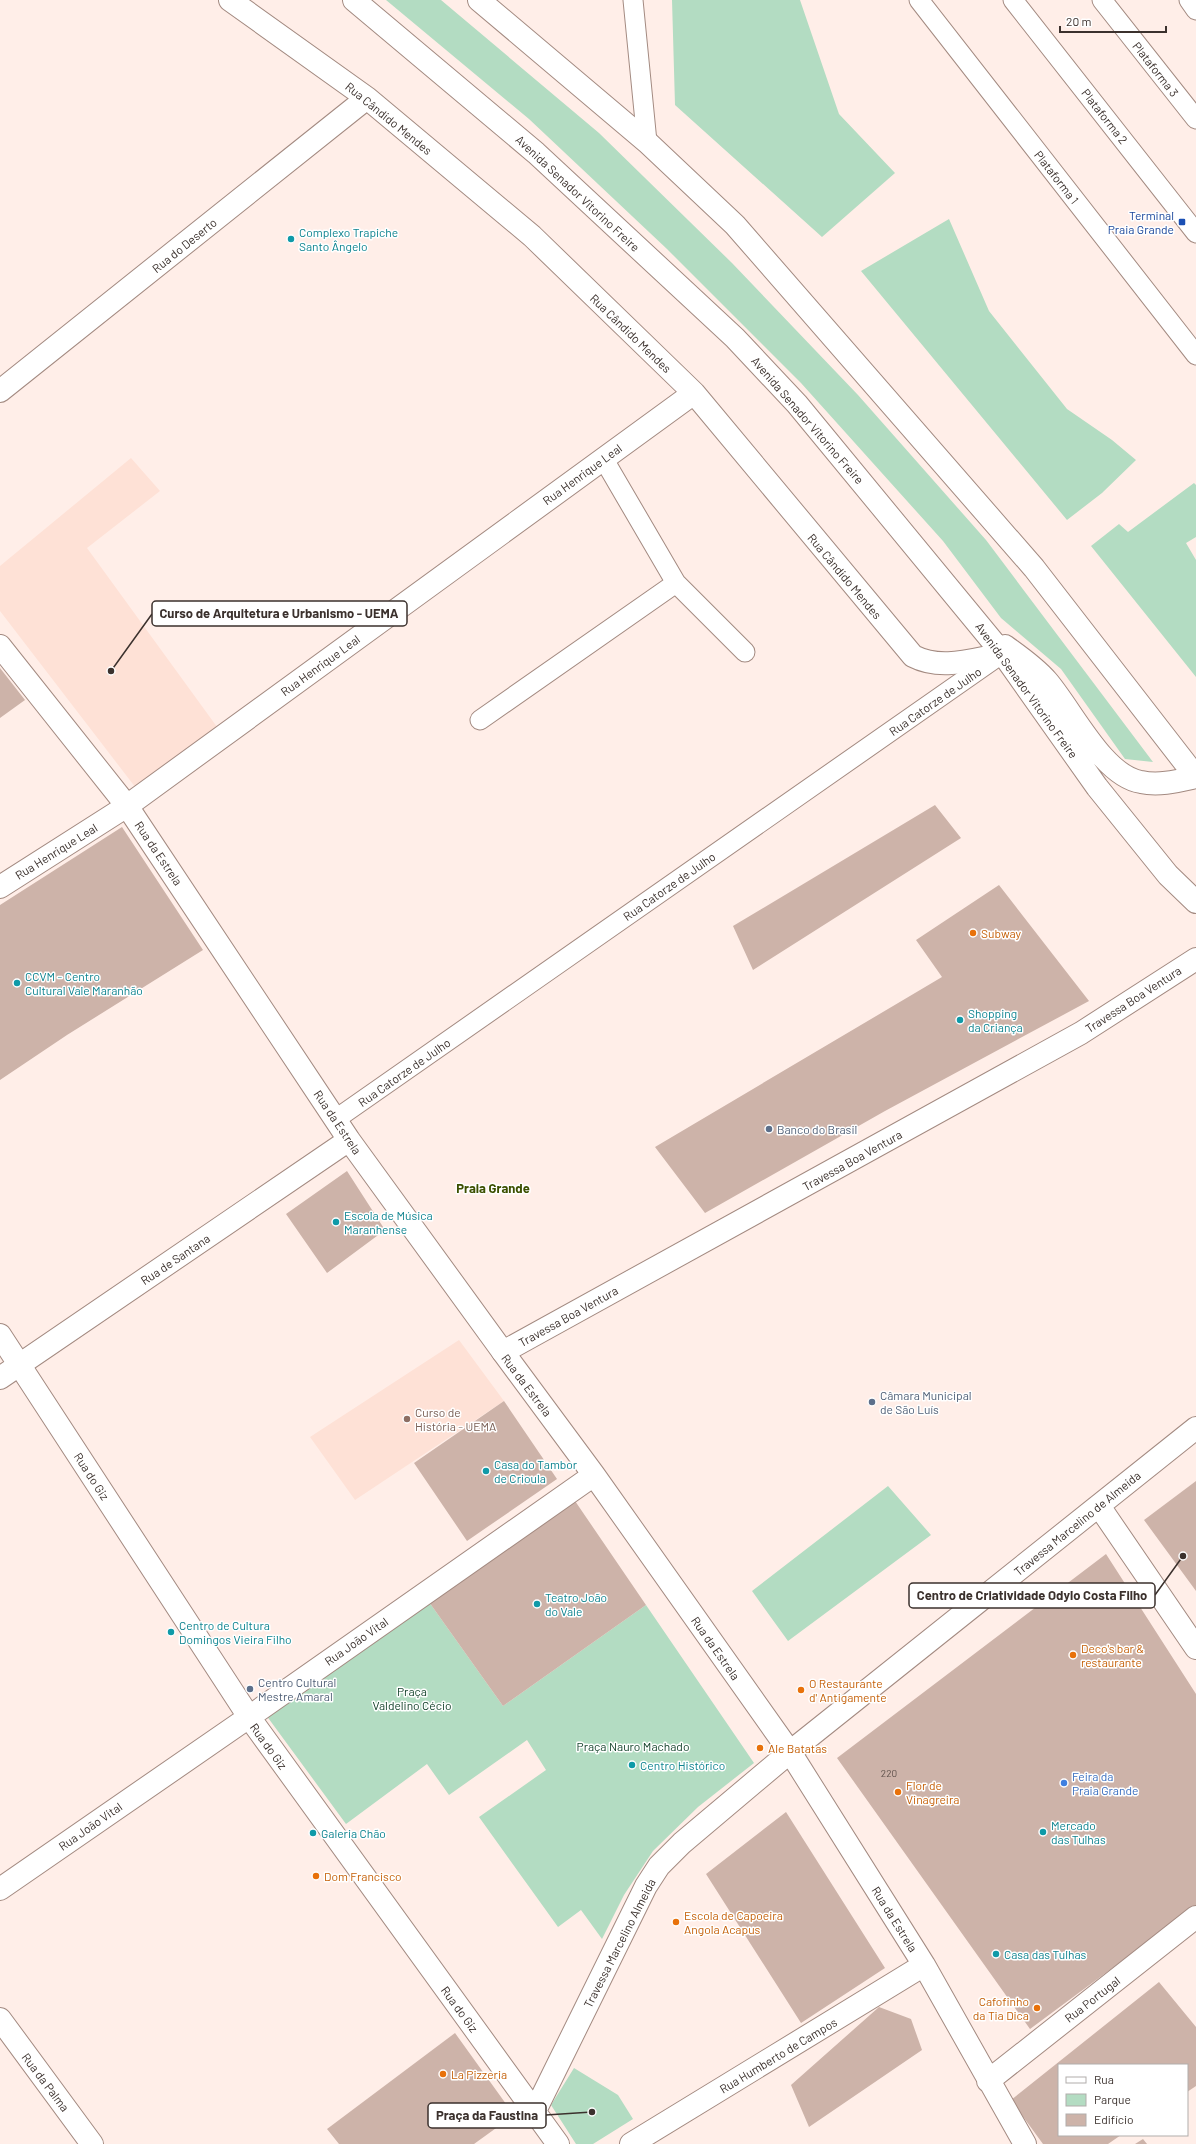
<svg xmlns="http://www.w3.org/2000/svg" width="1196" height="2144" font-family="Barlow,sans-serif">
  <rect width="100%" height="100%" fill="#ffeee8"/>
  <path fill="#fee1d6" d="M131,458L160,491L87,548L220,731L139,792L0,611V566Z
    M459,1340L504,1401L355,1500L310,1437Z"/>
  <path fill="#b3dcc2" d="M386,0H441L599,133L732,263L858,395L986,540L1153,762L1125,759L1061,669L1001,618L943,541L801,383L667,249L529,119Z
    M672,0H800L839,114L895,173L822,237L675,105Z
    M949,219L989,311L1067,409L1112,440L1136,460L1102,493L1067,520L861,271Z
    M1194,483L1196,485V537L1186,543L1196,560V677L1091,546L1119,524L1128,532Z
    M888,1486L931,1535L788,1641L752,1591Z
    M429,1602L503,1706L646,1605L754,1763L698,1807L653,1851L624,1895L602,1939L581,1910L558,1927L479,1817L546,1770L527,1740L449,1795L427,1764L346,1824L266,1715Z
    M574,2068L618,2095L633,2119L593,2144H576L551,2105Z"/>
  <path fill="#cdb3a9" d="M0,668L25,700L0,718Z
    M935,805L961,838L753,970L733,926Z
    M122,827L203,950L67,1035L0,1080V905Z
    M999,885L1089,1001L885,1111L705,1213L655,1147L942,977L916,940Z
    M347,1171L385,1230L327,1273L286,1214Z
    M504,1401L557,1479L467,1541L414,1463Z
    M1196,1481V1591L1144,1520Z
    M573,1498L646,1605L503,1706L429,1602Z
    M1106,1554L1196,1694V1906L1030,2029L837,1758Z
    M786,1812L885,1968L801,2023L706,1874Z
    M1159,1982L1196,2027V2086L1187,2092V2065H1059V2135H1121L1108,2144H1043L1011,2100Z
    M879,2007L911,2019L922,2050L809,2127L791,2085Z
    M455,2033L514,2115L474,2144H339L327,2129Z
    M1143,2139L1147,2144H1135Z"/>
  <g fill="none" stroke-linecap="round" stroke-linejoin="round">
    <g stroke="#a38a81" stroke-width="21">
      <path id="lane" d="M633,0L647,142
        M919,0L1196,355
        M1013,0L1196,233
        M1102,0L1196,119
        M1189,0L1196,10
        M676,583L745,652
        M480,720L676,583L603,458
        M336,1119L1000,655"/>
    </g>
    <g stroke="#a38a81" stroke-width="24">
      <path id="street" d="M230,0L367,98L532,236L694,393L913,656C942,671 973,659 1003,654
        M0,391L367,98
        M0,887L127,806L694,393
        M0,1335L249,1717L558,2144
        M503,1352L594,1475L790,1752L924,1965L1025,2144
        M1099,1506L1196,1648
        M0,1889L249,1717L594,1475
        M0,2019L92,2144
        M988,2081L1196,1917
        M535,2111L646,1886L659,1866L682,1843L790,1752L1196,1428
        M631,2144L924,1965"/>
    </g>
    <g stroke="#a38a81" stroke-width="24">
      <path id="secondary" d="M0,646L127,806L349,1140L503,1352L1081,1033L1196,959
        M0,1378L349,1140"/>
    </g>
    <g stroke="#a38a81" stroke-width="24">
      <path id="primary" d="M354,0L536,153L735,338L797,404L1003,654L1097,787L1168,875L1196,902
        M479,0L647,142L735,225L1034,568L1196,777
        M1005,646C1020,657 1035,667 1047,681C1072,710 1103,776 1141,782C1159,786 1178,781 1196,777"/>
    </g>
    <use href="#lane" stroke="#fff" stroke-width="19"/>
    <use href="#street" stroke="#fff" stroke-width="22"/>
    <use href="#secondary" stroke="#fff" stroke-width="22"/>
    <use href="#primary" stroke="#fff" stroke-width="22"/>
  </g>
  <rect fill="#1a4fb4" stroke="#fff" stroke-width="1.5" x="1178" y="218" width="8" height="8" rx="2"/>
  <g fill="#0f9aa8" stroke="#fff" stroke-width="1.5">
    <circle cx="291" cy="239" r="4"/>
    <circle cx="17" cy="983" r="4"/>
    <circle cx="960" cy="1020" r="4"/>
    <circle cx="336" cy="1222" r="4"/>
    <circle cx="486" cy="1471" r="4"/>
    <circle cx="537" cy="1604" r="4"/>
    <circle cx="171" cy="1632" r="4"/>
    <circle cx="632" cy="1765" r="4"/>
    <circle cx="1043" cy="1832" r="4"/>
    <circle cx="313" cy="1833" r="4"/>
    <circle cx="996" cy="1954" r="4"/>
  </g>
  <g fill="#e8710a" stroke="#fff" stroke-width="1.5">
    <circle cx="973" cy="933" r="4"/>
    <circle cx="1073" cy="1655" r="4"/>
    <circle cx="801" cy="1690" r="4"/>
    <circle cx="760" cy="1748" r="4"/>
    <circle cx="898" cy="1792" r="4"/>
    <circle cx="316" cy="1876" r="4"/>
    <circle cx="676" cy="1922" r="4"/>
    <circle cx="1037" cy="2008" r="4"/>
    <circle cx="443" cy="2074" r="4"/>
  </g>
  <g fill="#5c6f8a" stroke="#fff" stroke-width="1.5">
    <circle cx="769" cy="1129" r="4"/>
    <circle cx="872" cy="1402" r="4"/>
    <circle cx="250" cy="1689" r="4"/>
  </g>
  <circle fill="#8d6e63" stroke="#fff" stroke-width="1.5" cx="407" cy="1419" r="4"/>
  <circle fill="#3f7fe0" stroke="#fff" stroke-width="1.5" cx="1064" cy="1783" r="4"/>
  <g text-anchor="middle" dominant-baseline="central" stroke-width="3" stroke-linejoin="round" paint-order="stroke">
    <g font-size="10" fill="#60524c">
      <text x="889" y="1773">220</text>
    </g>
    <g font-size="12" fill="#3b312d" stroke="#fff">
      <text transform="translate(1156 69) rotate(52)">Plataforma 3</text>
      <text transform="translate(1105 116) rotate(52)">Plataforma 2</text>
      <text transform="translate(389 118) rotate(39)">Rua Cândido Mendes</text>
      <text transform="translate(1057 177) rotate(52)">Plataforma 1</text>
      <text transform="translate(578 193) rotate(43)">Avenida Senador Vitorino Freire</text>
      <text transform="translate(184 245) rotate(-39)">Rua do Deserto</text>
      <text transform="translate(631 333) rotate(44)">Rua Cândido Mendes</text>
      <text transform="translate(808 420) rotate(49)">Avenida Senador Vitorino Freire</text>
      <text transform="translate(582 474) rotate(-36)">Rua Henrique Leal</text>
      <text transform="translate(845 576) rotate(50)">Rua Cândido Mendes</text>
      <text transform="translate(320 665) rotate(-36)">Rua Henrique Leal</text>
      <text transform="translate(1027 690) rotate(54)">Avenida Senador Vitorino Freire</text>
      <text transform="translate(935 701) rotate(-35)">Rua Catorze de Julho</text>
      <text transform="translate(56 851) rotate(-32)">Rua Henrique Leal</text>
      <text transform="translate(159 853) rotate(56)">Rua da Estrela</text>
      <text transform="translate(669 886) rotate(-35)">Rua Catorze de Julho</text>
      <text transform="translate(1133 999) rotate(-33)">Travessa Boa Ventura</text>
      <text transform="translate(404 1072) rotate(-35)">Rua Catorze de Julho</text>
      <text transform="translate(338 1122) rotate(56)">Rua da Estrela</text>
      <text transform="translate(852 1160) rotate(-29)">Travessa Boa Ventura</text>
      <text transform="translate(175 1259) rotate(-34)">Rua de Santana</text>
      <text transform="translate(568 1316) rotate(-29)">Travessa Boa Ventura</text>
      <text transform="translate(527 1385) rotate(53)">Rua da Estrela</text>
      <text transform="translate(92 1476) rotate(57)">Rua do Giz</text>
      <text transform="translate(1077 1523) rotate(-39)">Travessa Marcelino de Almeida</text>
      <text transform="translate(356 1641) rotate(-35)">Rua João Vital</text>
      <text transform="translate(716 1648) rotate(55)">Rua da Estrela</text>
      <text transform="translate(269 1746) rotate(54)">Rua do Giz</text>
      <text transform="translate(90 1826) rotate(-35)">Rua João Vital</text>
      <text transform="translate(895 1919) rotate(58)">Rua da Estrela</text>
      <text transform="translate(619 1943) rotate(-63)">Travessa Marcelino Almeida</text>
      <text transform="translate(1092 1999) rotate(-38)">Rua Portugal</text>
      <text transform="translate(460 2009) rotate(54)">Rua do Giz</text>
      <text transform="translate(778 2055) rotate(-31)">Rua Humberto de Campos</text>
      <text transform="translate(46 2082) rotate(53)">Rua da Palma</text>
    </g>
    <g font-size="12" fill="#164399" stroke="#fff" text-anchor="end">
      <text x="1174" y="215">Terminal<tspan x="1174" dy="14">Praia Grande</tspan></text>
    </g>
    <g font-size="12" fill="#0d838f" stroke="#fff" text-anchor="start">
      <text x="299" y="232">Complexo Trapiche<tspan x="299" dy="14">Santo Ângelo</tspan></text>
      <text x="25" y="976">CCVM - Centro<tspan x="25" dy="14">Cultural Vale Maranhão</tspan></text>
      <text x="968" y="1013">Shopping<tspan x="968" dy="14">da Criança</tspan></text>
      <text x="344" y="1215">Escola de Música<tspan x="344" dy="14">Maranhense</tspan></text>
      <text x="494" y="1464">Casa do Tambor<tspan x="494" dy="14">de Crioula</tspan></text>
      <text x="545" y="1597">Teatro João<tspan x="545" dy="14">do Vale</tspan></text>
      <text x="179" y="1625">Centro de Cultura<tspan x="179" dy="14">Domingos Vieira Filho</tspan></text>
      <text x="640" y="1765">Centro Histórico</text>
      <text x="1051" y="1825">Mercado<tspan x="1051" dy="14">das Tulhas</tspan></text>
      <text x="321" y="1833">Galeria Chão</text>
      <text x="1004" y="1954">Casa das Tulhas</text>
    </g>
    <g font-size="12" fill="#c56008" stroke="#fff" text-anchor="start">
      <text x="981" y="933">Subway</text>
      <text x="1081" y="1648">Deco's bar &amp;<tspan x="1081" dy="14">restaurante</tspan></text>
      <text x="809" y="1683">O Restaurante<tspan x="809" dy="14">d' Antigamente</tspan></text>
      <text x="768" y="1748">Ale Batatas</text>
      <text x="906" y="1785">Flor de<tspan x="906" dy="14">Vinagreira</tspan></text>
      <text x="324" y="1876">Dom Francisco</text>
      <text x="684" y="1915">Escola de Capoeira<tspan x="684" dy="14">Angola Acapus</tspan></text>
      <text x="1029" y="2001" text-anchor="end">Cafofinho<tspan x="1029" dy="14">da Tia Dica</tspan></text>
      <text x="451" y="2074">La Pizzeria</text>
    </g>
    <g font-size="12" fill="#4e5e75" stroke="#fff" text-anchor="start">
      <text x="777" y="1129">Banco do Brasil</text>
      <text x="880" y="1395">Câmara Municipal<tspan x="880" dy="14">de São Luís</tspan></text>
      <text x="258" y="1682">Centro Cultural<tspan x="258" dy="14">Mestre Amaral</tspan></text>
    </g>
    <g font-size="12" fill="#785e54" stroke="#fff" text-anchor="start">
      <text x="415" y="1412">Curso de<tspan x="415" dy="14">História - UEMA</tspan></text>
    </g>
    <g font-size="12" fill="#0c3c24" stroke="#fff">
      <text x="412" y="1691">Praça<tspan x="412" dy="14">Valdelino Cécio</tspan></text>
      <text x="633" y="1746">Praça Nauro Machado</text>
    </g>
    <g font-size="12" fill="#366cbe" stroke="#fff" text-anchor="start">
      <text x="1072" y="1776">Feira da<tspan x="1072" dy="14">Praia Grande</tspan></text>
    </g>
    <g font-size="13" font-weight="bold" fill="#3c5001" stroke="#fff">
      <text x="493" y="1188">Praia Grande</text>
    </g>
  </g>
  <path fill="none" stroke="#3b312d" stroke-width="1.5" d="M111 671L152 614M1183 1556L1155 1595M592 2112L546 2115"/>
  <g fill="#3b312d" stroke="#fff" stroke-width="1.5">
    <circle cx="111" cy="671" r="4"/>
    <circle cx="1183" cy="1556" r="4"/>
    <circle cx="592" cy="2112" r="4"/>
  </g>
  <g fill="#fff" stroke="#3b312d" stroke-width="1.5">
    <rect x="152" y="601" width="255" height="25" rx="4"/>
    <rect x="909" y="1583" width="246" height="25" rx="4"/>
    <rect x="428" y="2103" width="118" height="25" rx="4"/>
  </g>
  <g font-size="13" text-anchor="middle" font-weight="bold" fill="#3b312d">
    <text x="279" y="618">Curso de Arquitetura e Urbanismo - UEMA</text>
    <text x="1032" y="1600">Centro de Criatividade Odylo Costa Filho</text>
    <text x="487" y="2120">Praça da Faustina</text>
  </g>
  <rect x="1058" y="2064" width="130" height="72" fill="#ffffff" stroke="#b1adab"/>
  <rect x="1066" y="2077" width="20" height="6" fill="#ffffff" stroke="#b1adab"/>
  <text x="1094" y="2084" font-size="12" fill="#3b312d">Rua</text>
  <rect x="1066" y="2094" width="20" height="12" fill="#b3dcc2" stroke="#b1adab"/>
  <text x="1094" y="2104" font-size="12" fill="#3b312d">Parque</text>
  <rect x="1066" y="2114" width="20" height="12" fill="#cdb3a9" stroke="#b1adab"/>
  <text x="1094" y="2124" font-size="12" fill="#3b312d">Edifício</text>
  <path d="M1060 26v6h106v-6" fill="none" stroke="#3b312d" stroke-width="2"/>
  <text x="1066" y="26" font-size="12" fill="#3b312d" stroke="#ffffff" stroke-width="3" paint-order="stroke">20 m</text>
</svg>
